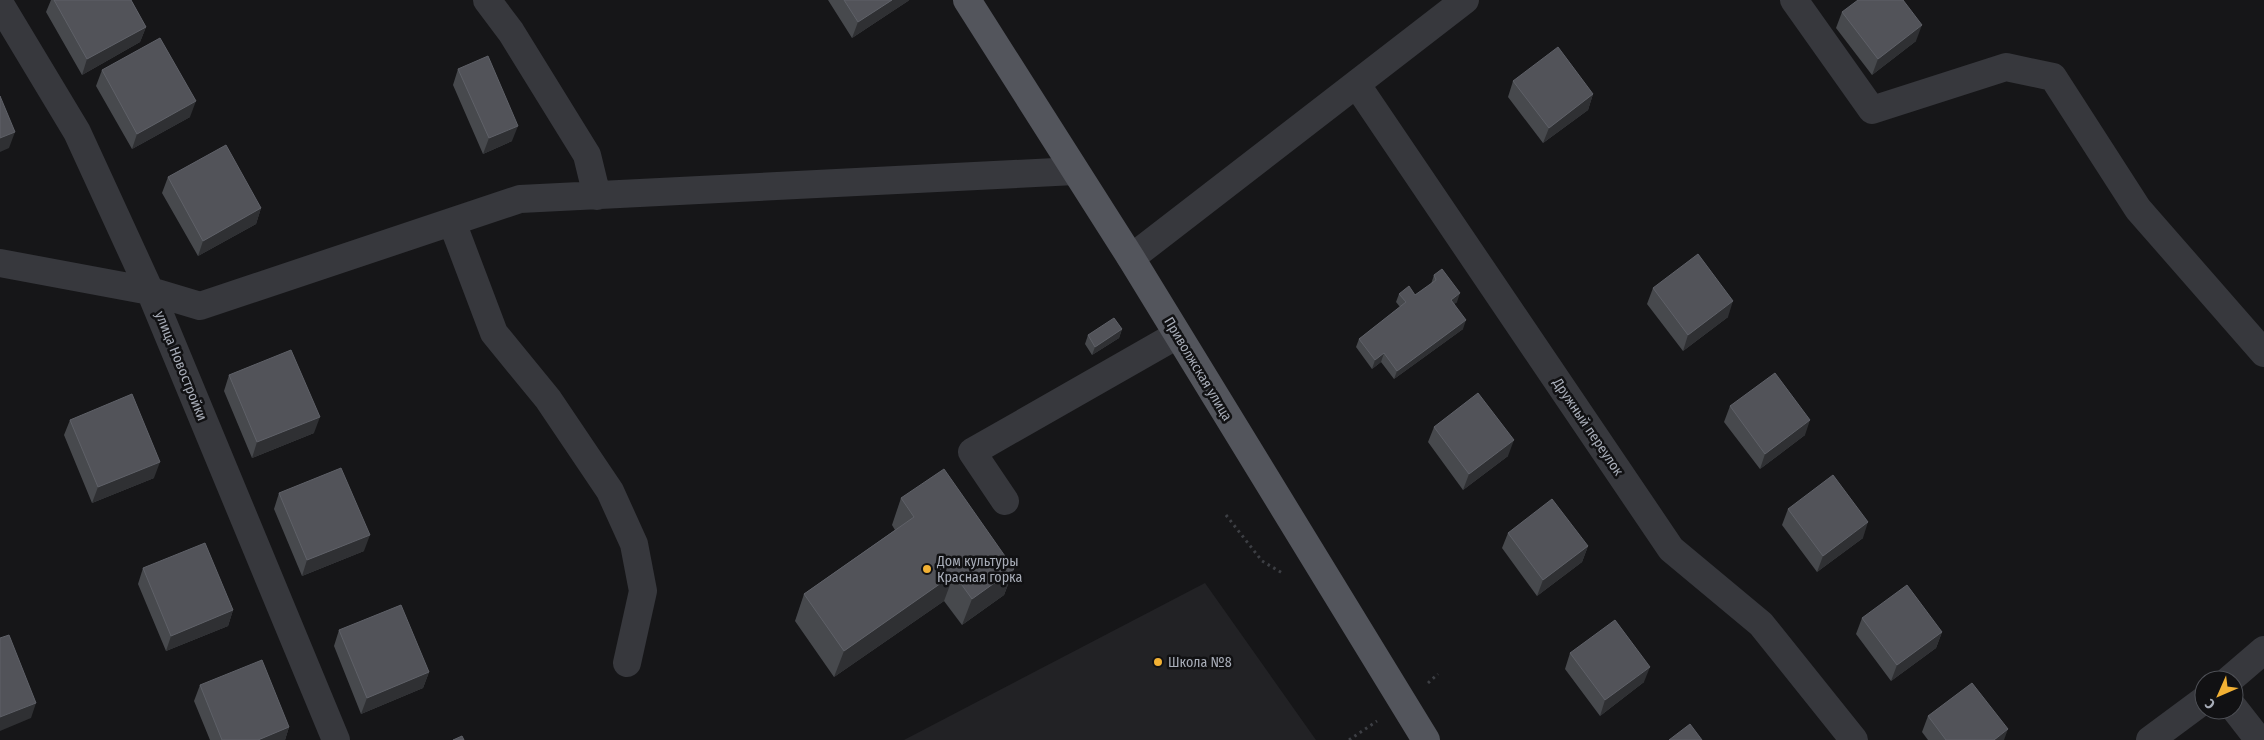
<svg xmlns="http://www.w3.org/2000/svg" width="2264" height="740" font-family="'Fira Sans Condensed',sans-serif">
  <rect width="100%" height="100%" fill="#161618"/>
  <path fill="#222225" d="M1205,583L1316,740H903H904Z"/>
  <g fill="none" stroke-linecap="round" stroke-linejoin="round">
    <path stroke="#3d3f44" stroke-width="3" stroke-dasharray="2.5 4" stroke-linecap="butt" d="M1226,515L1262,561L1284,574
      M1428,683L1438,674
      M1349,740L1377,721"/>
    <path stroke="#37383d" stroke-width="28" d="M487,0L511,32L587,155L597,196
      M1794,0L1872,110L2006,67L2053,77L2138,209L2264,353
      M0,4L77,132L150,291L336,740
      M1357,85L1671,549L1761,624L1854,740
      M452,222L494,333L548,399L610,491L634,544L643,591L627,663
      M1131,258L1465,0
      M0,263L150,291L200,306L520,199L1075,171
      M1005,501L972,452L1177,335
      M2229,680L2264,650
      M2234,708L2259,740
      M2150,740L2204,700"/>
    <path stroke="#53555c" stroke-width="28" d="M967,0L1131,258L1426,740"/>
  </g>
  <path fill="#47494d" d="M51,0H131L146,27L140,42L82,75L46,12Z
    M828,0H909L908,1L852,38Z
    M1842,12L1916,41L1872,75L1836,28Z
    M458,69L512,141L483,154L453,85Z
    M102,70L190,117L132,149L96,86Z
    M1513,81L1593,94L1588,110L1543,143L1508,97Z
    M168,177L261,208L256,224L198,256L162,193Z
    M1434,275L1457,302L1454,304L1463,329L1394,379L1381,362L1372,369L1356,347L1359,339L1400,307L1396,302L1399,294L1415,295L1431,284Z
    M1653,288L1728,317L1683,351L1647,304Z
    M1122,329L1119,338L1092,355L1085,344L1088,335Z
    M229,375L314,433L252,458L224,391Z
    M1730,406L1805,435L1760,469L1724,422Z
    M70,420L154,478L92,503L64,435Z
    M1434,427L1508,456L1463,490L1428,442Z
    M279,493L364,551L302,576L274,509Z
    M901,498L1014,569L1004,595L962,625L944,601L834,677L795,621L804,594L895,530L892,525Z
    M1788,509L1863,538L1817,572L1782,525Z
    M1508,533L1588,546L1582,562L1537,596L1502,548Z
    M143,568L233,610L228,626L166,651L138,584Z
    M1862,618L1942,632L1936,648L1891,681L1856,634Z
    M339,630L429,672L423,688L361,714L334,646Z
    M1570,653L1644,682L1600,716L1565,669Z
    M200,685L289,727L285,740H210L194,701Z
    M1928,716L2004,740H1928L1922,732Z"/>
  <path fill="#2f3033" d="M892,0H909L908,1L852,38L858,22Z
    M1922,25L1916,41L1872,75L1878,59Z
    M146,27L140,42L82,75L87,59Z
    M1593,94L1588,110L1543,143L1549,128Z
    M196,101L190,117L132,149L137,134Z
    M518,126L512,141L483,154L489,138Z
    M15,132L9,148L0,152V138Z
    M261,208L256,224L198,256L203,241Z
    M1460,293L1457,302L1448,309L1451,300Z
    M1733,301L1728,317L1683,351L1688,335Z
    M1466,320L1463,329L1394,379L1397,371Z
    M1122,329L1119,338L1092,355L1095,347Z
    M1384,353L1381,362L1372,369L1375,360Z
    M320,417L314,433L252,458L257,442Z
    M1810,420L1805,435L1760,469L1765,454Z
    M1514,440L1508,456L1463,490L1469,474Z
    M160,462L154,478L92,503L98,487Z
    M1868,522L1863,538L1817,572L1823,556Z
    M370,535L364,551L302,576L307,560Z
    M1588,546L1582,562L1537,596L1543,580Z
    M1014,569L1004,595L962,625L972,599Z
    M954,574L944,601L834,677L844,651Z
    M233,610L228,626L166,651L171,636Z
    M1942,632L1936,648L1891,681L1897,665Z
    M1650,667L1644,682L1600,716L1605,700Z
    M429,672L423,688L361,714L367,698Z
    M36,703L31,718L0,731V717Z
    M289,727L285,740H258Z
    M2008,729L2004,740H1994Z"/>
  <path fill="#525359" stroke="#5f6168" d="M54,0H131L146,27L87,59Z
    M844,0H892L858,22Z
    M1858,0H1903L1922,25L1878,59L1842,12Z
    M160,38L196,101L137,134L102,70Z
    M1558,47L1593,94L1549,128L1513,81Z
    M488,56L518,126L489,138L458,69Z
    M0,96L15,132L0,138Z
    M226,145L261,208L203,241L168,177Z
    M1698,254L1733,301L1688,335L1653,288Z
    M1442,269L1460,293L1451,300L1466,320L1397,371L1384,353L1375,360L1359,339L1406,302L1399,294L1409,286L1415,295L1436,280L1434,275Z
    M1114,318L1122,329L1095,347L1088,335Z
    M291,350L320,417L257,442L229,375Z
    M1775,373L1810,420L1765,454L1730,406Z
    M1478,393L1514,440L1469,474L1434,427Z
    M132,394L160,462L98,487L70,420Z
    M341,468L370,535L307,560L279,493Z
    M944,469L1014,569L972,599L954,574L844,651L804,594L914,517L901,498Z
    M1833,475L1868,522L1823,556L1788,509Z
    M1552,499L1588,546L1543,580L1508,533Z
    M205,543L233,610L171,636L143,568Z
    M1907,585L1942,632L1897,665L1862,618Z
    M401,605L429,672L367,698L339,630Z
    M1615,620L1650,667L1605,700L1570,653Z
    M9,635L36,703L0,717V638Z
    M262,660L289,727L258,740H222L200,685Z
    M1972,683L2008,729L1994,740H1946L1928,716Z
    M1690,724L1702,740H1669Z
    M462,736L464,740H453Z"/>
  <g fill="#f2b134" stroke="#111113" stroke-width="2">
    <circle cx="927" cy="569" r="5"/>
    <circle cx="1158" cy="662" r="5"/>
  </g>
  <g text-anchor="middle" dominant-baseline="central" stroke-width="5" stroke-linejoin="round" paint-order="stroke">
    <g font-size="14" fill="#a8adb8" stroke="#111113">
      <text transform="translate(181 366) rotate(68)">улица Новостройки</text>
      <text transform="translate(1198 369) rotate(59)">Приволжская улица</text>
      <text transform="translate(1588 427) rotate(56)">Дружный переулок</text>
    </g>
    <g font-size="14" fill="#a8adb8" stroke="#111113" text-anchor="start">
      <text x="937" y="561">Дом культуры<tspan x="937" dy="16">Красная горка</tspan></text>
      <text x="1168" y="662">Школа №8</text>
    </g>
  </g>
  <g transform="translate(2219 695) rotate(225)"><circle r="24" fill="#111113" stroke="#4d4f55"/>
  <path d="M0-4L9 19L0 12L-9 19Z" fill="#f2b134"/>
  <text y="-8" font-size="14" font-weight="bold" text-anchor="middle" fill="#a8adb8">С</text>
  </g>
</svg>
